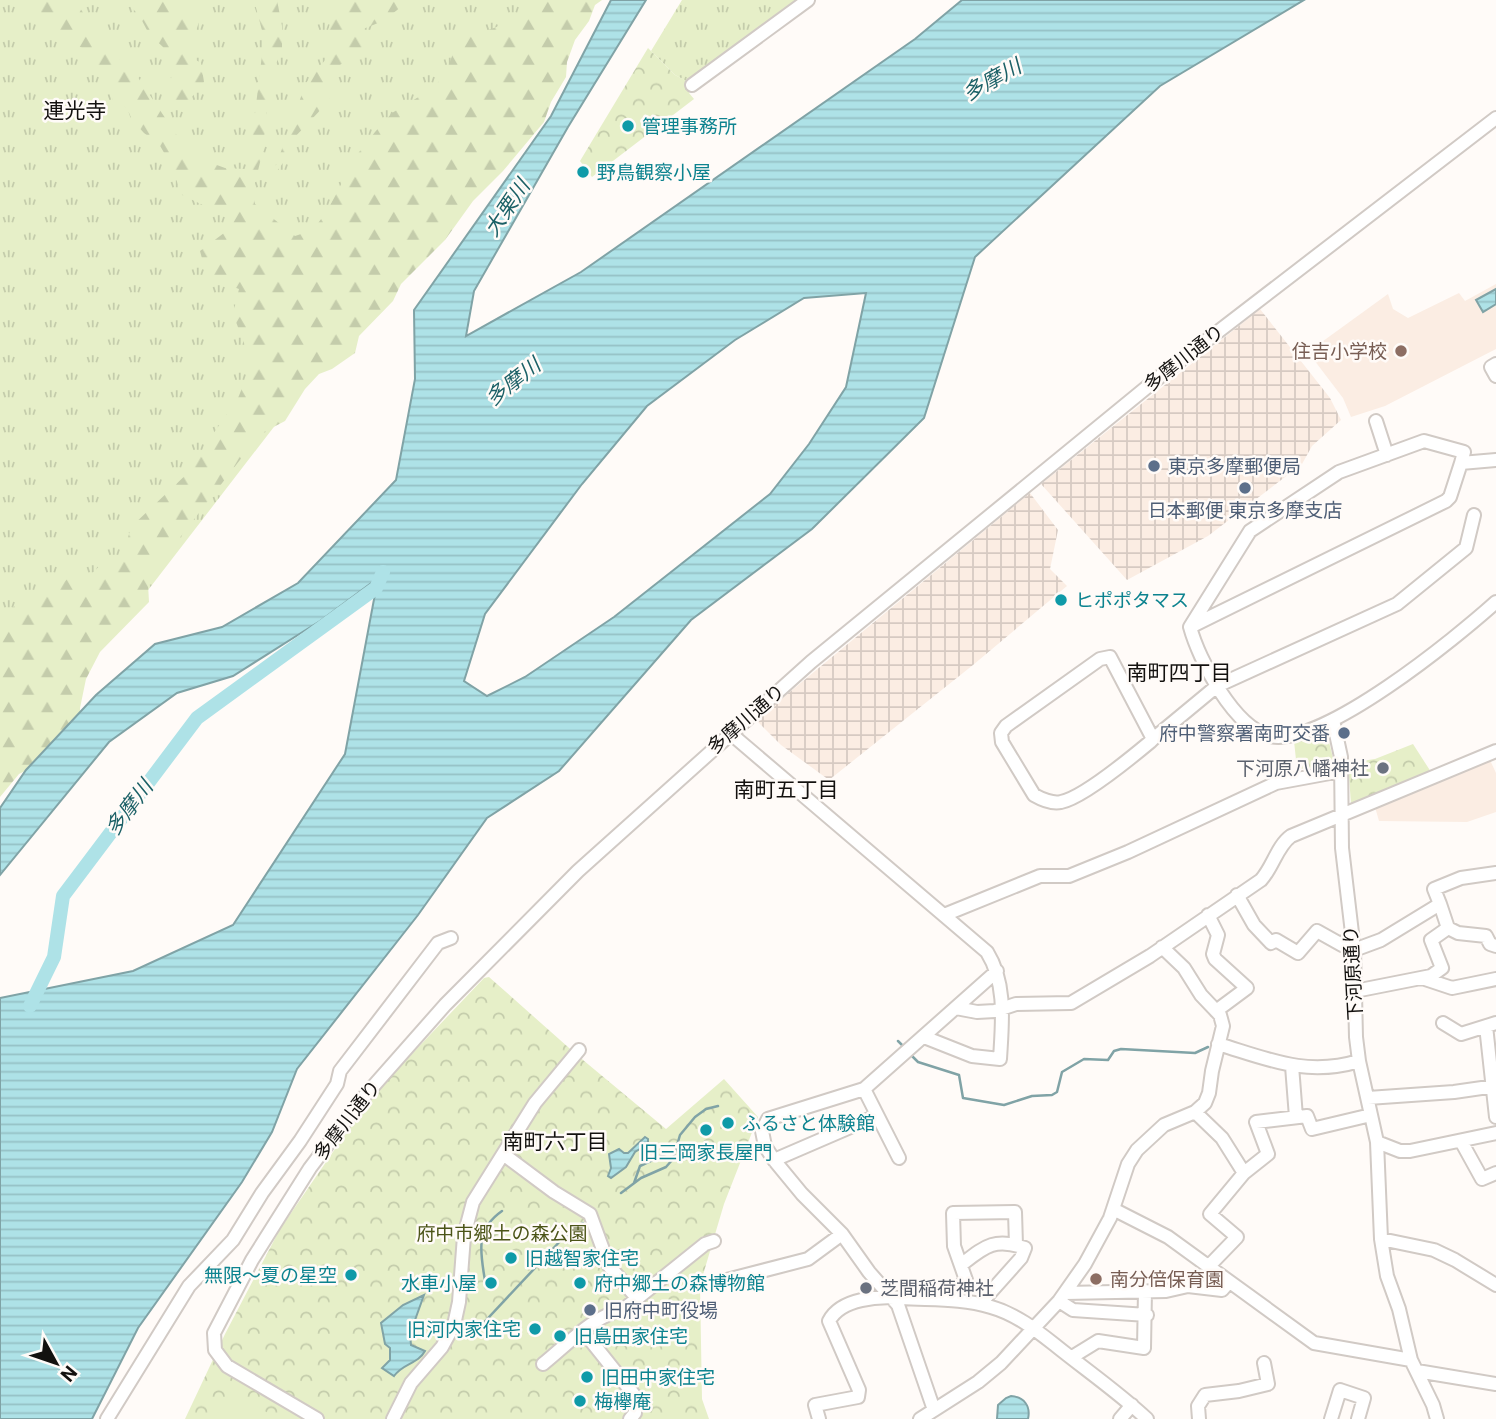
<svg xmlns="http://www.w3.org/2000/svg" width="1496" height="1419" font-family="Roboto,'Noto Sans JP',sans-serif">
  <defs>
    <pattern id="industrial-grid" width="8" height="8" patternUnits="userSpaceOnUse" patternTransform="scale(1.75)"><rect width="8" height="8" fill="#fbede3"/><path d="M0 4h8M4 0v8" fill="none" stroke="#d6cac2"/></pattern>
    <pattern id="grass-tufts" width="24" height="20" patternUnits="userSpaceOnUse" patternTransform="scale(1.75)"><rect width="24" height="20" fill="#e6efc8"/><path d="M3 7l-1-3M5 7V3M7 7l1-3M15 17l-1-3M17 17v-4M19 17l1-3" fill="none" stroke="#c4ccab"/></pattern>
    <pattern id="forest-firs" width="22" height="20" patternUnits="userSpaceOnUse" patternTransform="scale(1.75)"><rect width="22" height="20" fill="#e6efc8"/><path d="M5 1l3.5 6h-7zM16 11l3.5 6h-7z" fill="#c4ccab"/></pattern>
    <pattern id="park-crowns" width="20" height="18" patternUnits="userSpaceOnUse" patternTransform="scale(1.75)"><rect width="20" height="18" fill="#e6efc8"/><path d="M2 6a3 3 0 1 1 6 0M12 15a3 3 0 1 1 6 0" fill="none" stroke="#c4ccab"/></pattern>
    <pattern id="water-rules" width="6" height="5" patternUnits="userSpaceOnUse" patternTransform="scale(1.75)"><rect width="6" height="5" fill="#aee2e7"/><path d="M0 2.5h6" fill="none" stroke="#95c1c5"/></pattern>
  </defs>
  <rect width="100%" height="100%" fill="#fffbf8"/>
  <path fill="url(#industrial-grid)" d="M1260,309L1330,398L1341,420L1312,446L1302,464L1208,536L1127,580L1041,484Z
    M1030,493L1058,530L1050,569L1067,586L973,665L829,780L781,745L756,720Z"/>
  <path fill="#fbede3" d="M1496,284V349L1385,406L1351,417L1343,398L1308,352L1388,294L1393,309L1408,318L1459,293L1465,301Z
    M1489,758L1496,773V812L1467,822L1379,821L1375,807Z"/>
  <path fill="url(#grass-tufts)" d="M0,0H579L354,323L135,607L0,737Z
    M682,0H801L690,83L675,75L651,51Z"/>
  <path fill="url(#forest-firs)" d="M39,0H69L80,8L104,45L135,73L186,149L206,161L225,168L245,169L249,164L264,38L254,0H277L282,26V49L270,79L263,150L254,187L255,204L295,236L313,230L327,211L356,156L375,132L392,113L435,87L448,67L458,40C486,29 520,24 541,0H602L595,5L589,21L575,40L567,62L566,77L551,102L544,122L503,171L473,201L445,240L401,284L393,301L359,336L355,353L332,369L319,374L305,389L285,421L264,432L250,447L161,562L148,584L149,602L100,652L86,679L80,708V731L64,751L19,774L0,797V612H5L20,603L31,606L43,594H52L67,579H87L105,560L123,555L131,527L192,469L204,447L238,398L252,364L233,314L239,289L207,277L200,251L232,227L228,217L182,195L170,163L159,144L144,133L132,120L127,108L114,102C106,84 101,62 84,49C80,46 73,46 68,43C48,32 41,23 39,0Z
    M124,0H186L199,22L192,43L191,57L201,63L204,82L187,103L177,102L169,92L172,72L163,47L149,34L139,15Z
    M337,0H415L401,7L383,21L363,29L366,42C354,63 340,58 328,79L333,90L328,102L293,139L286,159L271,179L306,83L331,53L325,41Z"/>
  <path fill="url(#park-crowns)" d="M648,48L675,75L687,81L694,88L689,93L694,99L592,177L580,161Z
    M1326,730L1335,766L1297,769L1294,741Z
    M1413,744L1431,772L1351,804L1348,763L1375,759Z
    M489,977L577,1055L666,1129L724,1079L758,1117L724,1204L700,1285L702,1399L709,1419H185L225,1334L280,1229L370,1098L484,978Z"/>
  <path fill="#e6efc8" d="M231,1391L278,1419H214Z"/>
  <path fill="url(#water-rules)" stroke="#80a3a6" stroke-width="2" fill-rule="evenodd" d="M611,0H646L568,127L474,291L466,336L581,272L915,39L962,0H1304L1160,86L975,257L924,418L812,529L691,620L559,771L487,818L418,915L297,1069L272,1132L242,1182L138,1328L92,1419H0V998L133,971L233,925L345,754L378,578L320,621L233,676L177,693L109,742L0,875V808L26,770L96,695L155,644L222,627L298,583L396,480L415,379L414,310L551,116ZM866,293L846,387L809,444L770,494L614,617L525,677L487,696L464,681L485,614L582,484L647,406L735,340L804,298Z
    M1496,289V304L1483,312L1476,300Z
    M645,1137L648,1139V1144L635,1152L626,1167L611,1178L608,1176L611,1168L609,1154L619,1149L624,1153H628Z
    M424,1295L410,1334L411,1345L425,1351C418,1364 403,1363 394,1376L382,1368L390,1360V1348L385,1344L381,1323L403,1305Z
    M1011,1396C1024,1397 1031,1406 1028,1419H997L998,1405L1006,1398Z"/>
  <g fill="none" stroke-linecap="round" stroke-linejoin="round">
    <path stroke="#80a3a6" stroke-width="2.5" d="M898,1041L904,1047
      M911,1055L918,1062L959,1075L963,1098L1004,1105L1032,1096L1052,1095L1057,1092L1062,1072L1084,1059L1108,1060L1114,1051L1121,1049L1195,1053L1208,1047
      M634,1183L640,1166L676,1149
      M621,1193L641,1178L666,1167L673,1159L680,1135L695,1117L706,1109L718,1106
      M486,1288C482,1256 472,1232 502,1211
      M476,1331L563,1238L583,1223"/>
    <path stroke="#aee2e7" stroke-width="14" d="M30,1006L54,957L63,896L197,718L376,588L383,572"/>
    <g stroke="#d1cac5" stroke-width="16">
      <path id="minor" d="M692,85L808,0
        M1496,364L1491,367L1496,376
        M1376,421L1387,455
        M1190,627C1199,660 1234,728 1270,736C1322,748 1457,637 1496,602
        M1190,627L1250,531L1339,472L1424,441L1464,452L1461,463
        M1190,627L1446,501L1450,497L1461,463L1496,460
        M1333,720L1341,757L1342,848L1354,950L1356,1037L1359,1061L1377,1142L1381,1239L1387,1276L1399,1309L1411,1360L1433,1405L1437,1419
        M730,733L987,952C1007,984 1002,1024 1000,1059L972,1056L924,1037
        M1153,739L1110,657L1100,659L1006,726L1001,733L1002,742L1034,795C1041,799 1053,804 1061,802C1082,798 1132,757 1150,742L1153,739L1217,686L1397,604L1466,548L1474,515
        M1237,895L1254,925L1271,943L1276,940L1298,953L1317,931L1342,945L1352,934
        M944,915L1040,876H1069L1128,852L1276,783L1341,771
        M1208,915L1218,935L1213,954L1215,959L1247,988L1216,1011
        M1448,928L1458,933L1486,936L1490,944L1496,946
        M1354,950L1381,940L1440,904L1434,889L1461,878L1496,873
        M1422,978L1452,988L1496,979
        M1355,991L1431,976L1442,968L1431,940L1448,928L1440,904
        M956,1008L977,1012L995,1011L1016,1004L1071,1003L1150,956L1261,880C1273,867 1277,846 1291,836L1496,751
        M1443,1023L1461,1034L1496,1023
        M1486,1026L1496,1117
        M1218,1044C1268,1059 1306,1077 1359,1061
        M1292,1066L1296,1117
        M864,1089L899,1158
        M1368,1098L1454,1092L1496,1086
        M1195,1112L1222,1138L1244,1173
        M1461,1141L1482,1179L1496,1173
        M1377,1142L1400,1151H1410L1496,1133
        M503,1154L554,1192L590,1214L609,1266L638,1299
        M774,1160L876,1116
        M1113,1209L1168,1237L1314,1343L1411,1360
        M1381,1239L1434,1250L1455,1260L1496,1285
        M961,1265C984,1247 994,1237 1025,1248L1021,1258L980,1304
        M1209,1266L1237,1237L1210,1214L1244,1173L1268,1154L1256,1122L1307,1116L1312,1129L1371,1115
        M715,1283L808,1259L842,1234
        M1065,1293L1166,1291L1188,1286L1222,1290L1229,1282
        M947,1298L966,1280L954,1246L953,1213L1015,1212L1016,1245
        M1059,1301L1073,1310L1147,1315
        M583,1331L635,1396V1413L630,1419
        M1072,1357L1098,1341L1144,1348L1145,1291
        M543,1364C568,1344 593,1316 624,1309L705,1244L714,1241
        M1417,1371L1496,1384
        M934,1410L898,1305L869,1272L842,1234L802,1194L774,1160L765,1146L762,1131L768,1119L864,1089L997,971
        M107,1419L189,1286L233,1240L262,1193L300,1141L337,1084L340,1071L438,943L451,938
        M317,1419L227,1366L215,1350L214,1333L252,1260L310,1168L362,1099L445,1005L578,871L811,662L1163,374L1496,118
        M393,1419L411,1383L442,1347L454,1325L459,1302L464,1236L473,1202L535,1103L579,1050
        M819,1419L815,1405L858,1397L859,1390L829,1321C841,1298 879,1296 901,1298C933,1300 961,1298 991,1307C1016,1314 1036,1330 1055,1345C1086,1370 1118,1392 1147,1419
        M920,1419L978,1382L1001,1363L1059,1301L1085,1264L1110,1218L1128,1164L1137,1150L1164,1125L1195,1112L1205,1103L1209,1093L1212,1071L1223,1026L1220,1015L1201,995L1184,968L1162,947
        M1120,1419L1132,1405
        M1199,1419L1198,1406L1205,1395L1239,1391L1268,1384L1264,1363
        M1331,1419L1340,1390L1364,1398L1358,1419"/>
    </g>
    <use href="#minor" stroke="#fff" stroke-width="12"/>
  </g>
  <g fill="#0f9aa8" stroke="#fffbf8" stroke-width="2.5">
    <circle cx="628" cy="126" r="7"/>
    <circle cx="583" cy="172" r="7"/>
    <circle cx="1061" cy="600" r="7"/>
    <circle cx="728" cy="1123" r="7"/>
    <circle cx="706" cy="1130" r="7"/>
    <circle cx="511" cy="1258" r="7"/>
    <circle cx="351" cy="1275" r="7"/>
    <circle cx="491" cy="1283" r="7"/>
    <circle cx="580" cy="1283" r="7"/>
    <circle cx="535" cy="1329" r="7"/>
    <circle cx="560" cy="1336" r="7"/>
    <circle cx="587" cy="1377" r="7"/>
    <circle cx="580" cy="1401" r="7"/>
  </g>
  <g fill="#8d6e63" stroke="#fffbf8" stroke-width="2.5">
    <circle cx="1401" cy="351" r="7"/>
    <circle cx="1096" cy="1279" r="7"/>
  </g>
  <g fill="#5c6f8a" stroke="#fffbf8" stroke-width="2.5">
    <circle cx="1154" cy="466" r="7"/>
    <circle cx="1245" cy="488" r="7"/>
    <circle cx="1344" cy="733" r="7"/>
    <circle cx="590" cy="1310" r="7"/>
  </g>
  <g fill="#6b7280" stroke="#fffbf8" stroke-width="2.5">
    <circle cx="1383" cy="768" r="7"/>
    <circle cx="866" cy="1288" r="7"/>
  </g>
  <g text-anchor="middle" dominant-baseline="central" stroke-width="5" stroke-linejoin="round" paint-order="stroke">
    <g font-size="19" fill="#0d838f" stroke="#fffbf8" text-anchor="start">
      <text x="642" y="126">管理事務所</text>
      <text x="597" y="172">野鳥観察小屋</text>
      <text x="1075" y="600">ヒポポタマス</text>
      <text x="742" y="1123">ふるさと体験館</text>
      <text x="706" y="1152" text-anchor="middle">旧三岡家長屋門</text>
      <text x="525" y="1258">旧越智家住宅</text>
      <text x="337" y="1275" text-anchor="end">無限～夏の星空</text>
      <text x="477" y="1283" text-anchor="end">水車小屋</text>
      <text x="594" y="1283">府中郷土の森博物館</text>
      <text x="521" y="1329" text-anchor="end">旧河内家住宅</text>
      <text x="574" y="1336">旧島田家住宅</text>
      <text x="601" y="1377">旧田中家住宅</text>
      <text x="594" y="1401">梅欅庵</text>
    </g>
    <g font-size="19" fill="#785e54" stroke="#fffbf8" text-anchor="end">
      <text x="1387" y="351">住吉小学校</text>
      <text x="1110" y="1279" text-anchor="start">南分倍保育園</text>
    </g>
    <g font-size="19" fill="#13110f" stroke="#fffbf8">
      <text transform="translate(1184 358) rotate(-38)">多摩川通り</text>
      <text transform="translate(746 719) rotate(-41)">多摩川通り</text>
      <text transform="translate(1353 973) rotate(-93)">下河原通り</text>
      <text transform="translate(347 1120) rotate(-52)">多摩川通り</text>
    </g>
    <g font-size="19" fill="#4e5e75" stroke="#fffbf8" text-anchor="start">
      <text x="1168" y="466">東京多摩郵便局</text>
      <text x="1245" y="510" text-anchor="middle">日本郵便 東京多摩支店</text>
      <text x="1330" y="733" text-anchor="end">府中警察署南町交番</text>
      <text x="604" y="1310">旧府中町役場</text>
    </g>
    <g font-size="19" fill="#5b616d" stroke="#fffbf8" text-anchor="end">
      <text x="1369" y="768">下河原八幡神社</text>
      <text x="880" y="1288" text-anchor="start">芝間稲荷神社</text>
    </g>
    <g font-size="19" fill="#4b5417" stroke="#fffbf8">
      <text x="502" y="1233">府中市郷土の森公園</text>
    </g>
    <g font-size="21" font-style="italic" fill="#1c6167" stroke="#fffbf8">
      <text transform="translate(992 80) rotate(-29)">多摩川</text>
      <text transform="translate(507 208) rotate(-56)">大栗川</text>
      <text transform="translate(513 382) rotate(-38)">多摩川</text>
      <text transform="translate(129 808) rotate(-53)">多摩川</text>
    </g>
    <g font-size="21" fill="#13110f" stroke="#fffbf8">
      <text x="75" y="111">連光寺</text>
      <text x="1179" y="673">南町四丁目</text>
      <text x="786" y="790">南町五丁目</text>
      <text x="555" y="1142">南町六丁目</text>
    </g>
  </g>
  <g transform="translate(56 1363) rotate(130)" stroke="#fffbf8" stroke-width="5" paint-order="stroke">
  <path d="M0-5L12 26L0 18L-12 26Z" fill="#13110f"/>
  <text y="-10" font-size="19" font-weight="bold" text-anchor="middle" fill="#13110f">N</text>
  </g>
</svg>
